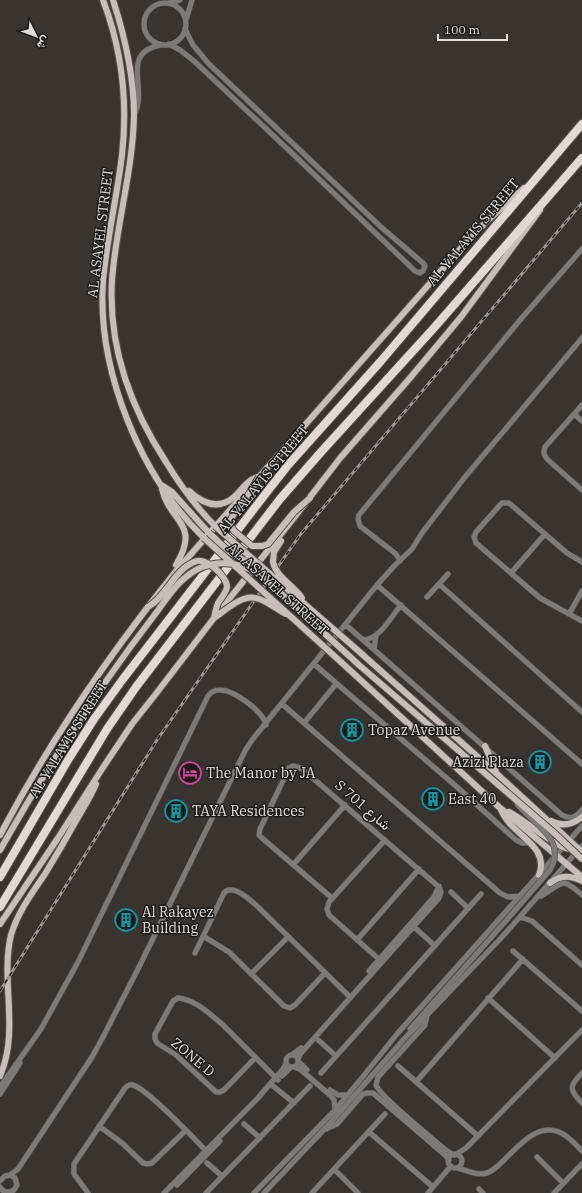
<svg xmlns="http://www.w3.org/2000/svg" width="582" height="1193" font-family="'IBM Plex Serif',Vazirmatn,serif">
  <rect width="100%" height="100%" fill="#39342f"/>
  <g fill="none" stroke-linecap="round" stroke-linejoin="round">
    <g stroke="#57524e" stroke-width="6">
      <path id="minor" d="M169,3L180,0
        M144 24a21 21 0 1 1 42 0a21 21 0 1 1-42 0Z
        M186,20L192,0
        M169,44L180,50L194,61L295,156L415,271L420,273L423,271L425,266L423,263L381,227L209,64L193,45L185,29
        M134,115C149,89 119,54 160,45
        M582,405L545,447C543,453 544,456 548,460L582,490
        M574,414L582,421
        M400,561L396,554L360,526L358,519L359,515L520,320L582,249
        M582,562L567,553L509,503H502L500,505L476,532L474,537L476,543L540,598L582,621
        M511,573L545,534
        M439,584L582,712
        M377,585L582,764
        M427,597L448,574
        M569,614L582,591
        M346,625L562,815C571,820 576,817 582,810
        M363,640C380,639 391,617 401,605
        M374,649L376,635
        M314,664L457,787L516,840L522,843H531
        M282,704L500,893L508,897L520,896
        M304,723L336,684
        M293,865L345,805
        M451,892L468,908
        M541,896C563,884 560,875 582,895
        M520,917L532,921L582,965
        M412,925L434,945
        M203,936L229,952L284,1006L290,1008L295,1005L325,973
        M357,940L419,869
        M513,951L582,1011
        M195,953L224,893C233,883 250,900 257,906L350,997
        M381,961L329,915L327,909L329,902L385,840
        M369,971L434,897L439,886
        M251,974L288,937
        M488,998L555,1058
        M427,1015L425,1025L378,1077L376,1085C379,1095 435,1141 447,1151L454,1155
        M410,1029L511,915
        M315,1037L336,1056
        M293,1054L301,1048
        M286 1061a6 6 0 1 1 12 0a6 6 0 1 1-12 0Z
        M255,1058L224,1090L220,1092H216L176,1055L157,1043L155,1039V1034L173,1001L178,998C195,999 211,1015 223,1025L278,1080
        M298,1059L301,1053L439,898L441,892L439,887L301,768L293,766L289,768L260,829L259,835L262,838L332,898
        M299,1062L307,1070
        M398,1066L478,1136
        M294,1067L301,1070L330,1095L334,1100L335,1110
        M321,1073L481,894
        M582,1073C569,1086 569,1090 582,1103
        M282,1076L291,1067
        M416,1082L523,959
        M273,1086L294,1103
        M0,1087L41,1029L78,962L208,696C211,692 215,690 219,690C233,689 263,711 266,725
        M330,1090L338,1095H348
        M0,1094L20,1063
        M244,1124L260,1138
        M99,1126L122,1143L143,1163L147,1164L152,1163L185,1131
        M326,1129L337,1124L363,1094L367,1093H373L445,1155L449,1160
        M369,1132L433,1187
        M448 1161a7 7 0 1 1 14 0a7 7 0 1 1-14 0Z
        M455,1155L466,1148L582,1030
        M537,1157L563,1183
        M207,1163L222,1176
        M457,1168C467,1170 476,1176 487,1173C495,1170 501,1163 506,1158C522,1142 542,1119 566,1136C572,1140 577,1146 582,1151
        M335,1170L358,1193
        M10,1175L18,1169L92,1057L103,1037L139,967L245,751L252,740L377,585L395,565L412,549L422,533L465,477L582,338
        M0,1181L5,1176L10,1175L15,1178L17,1185L14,1190C9,1193 3,1193 0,1187
        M177,1185L220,1141
        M479,1189L483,1193
        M88,1193L74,1174V1164L125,1088C127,1086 129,1084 133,1085C147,1089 196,1140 208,1153
        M164,1193L257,1099L283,1069L286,1063
        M206,1193L310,1086
        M254,1193L335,1110L361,1079L397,1034L582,826
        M264,1193L332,1121L405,1038L502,937L582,846
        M312,1193L385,1114
        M428,1193L451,1166
        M554,1193L582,1164"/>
    </g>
    <g stroke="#57524e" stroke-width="8">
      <path id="major" d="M103,0C122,50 128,102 122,155C117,197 107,238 103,281C97,370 140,476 204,538
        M113,0C125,37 134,77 134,115C133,171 116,225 112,280C108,347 130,407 166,462C180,485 196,507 215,526
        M163,486L172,492L209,533
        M162,489C170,523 201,523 176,565
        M189,491C202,503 218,511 234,497C242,490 247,480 258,477
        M273,562L274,552L281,541
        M354,647L497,774L582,852
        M341,662L499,807L582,877
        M485,746L496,772
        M501,810C504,816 507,821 512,826C526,840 548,852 539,875
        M509,812C527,821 557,850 575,850
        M551,821C562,827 572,825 582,817
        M0,835C49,742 111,652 177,570L462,247L487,221L524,188
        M0,850C47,767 98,688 156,613
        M550,883C561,875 570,875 582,881
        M0,924L58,838L102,769L132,724L155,695L214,618L293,519L341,457L410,378L461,317L540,210
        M0,1076C20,1030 0,981 11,935C18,912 32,893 45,874C56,856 67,837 77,819C84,807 91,796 96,784"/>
    </g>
    <g stroke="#57524e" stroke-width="10">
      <path id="highway" d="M0,877L68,760L94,719L123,679L270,488L289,464L381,361L582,124
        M0,907L107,729L136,687L280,499L321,452L433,329L582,158"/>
    </g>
    <use href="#minor" stroke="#7d7a78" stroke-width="5"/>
    <use href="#major" stroke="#c5beba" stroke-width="6"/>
    <use href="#highway" stroke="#e1d9d5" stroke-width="8"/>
    <g stroke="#9c9794" stroke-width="3">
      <path id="rail" d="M0,991L157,740L300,535L582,203"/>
    </g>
    <use href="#rail" stroke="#1e1c1a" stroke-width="1.5" stroke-dasharray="4.5" stroke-linecap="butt"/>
    <g stroke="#57524e" stroke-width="6" stroke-linecap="butt">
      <path id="minor-bridge" d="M511,915L550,870C568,840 533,824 517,804"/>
    </g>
    <g stroke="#57524e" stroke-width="8" stroke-linecap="butt">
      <path id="major-bridge" d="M259,477L246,499L233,515L231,520V526L234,531L252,546H262L268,544L294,512L310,498
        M215,526L354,647
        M209,533C224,546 237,563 258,563
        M204,538L341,662
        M273,562C276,577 293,585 302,598
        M148,607C167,596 173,571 194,562C205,556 227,576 227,587C226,593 221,598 218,603C216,608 215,613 214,618
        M156,613C165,601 174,586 186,577C209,557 241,560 264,578L359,665L552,831L582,859
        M214,618C229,608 245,590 264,601C272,605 278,610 286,614"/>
    </g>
    <use href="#minor-bridge" stroke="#7d7a78" stroke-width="5"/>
    <use href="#major-bridge" stroke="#c5beba" stroke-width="6"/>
  </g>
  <defs>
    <g id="building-ring" transform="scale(1.15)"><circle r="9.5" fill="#1e1c1a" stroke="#0f9aa8" stroke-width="1.5"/><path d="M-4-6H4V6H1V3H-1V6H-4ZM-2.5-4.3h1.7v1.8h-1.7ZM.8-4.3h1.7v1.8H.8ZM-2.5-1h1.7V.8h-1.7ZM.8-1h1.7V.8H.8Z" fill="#0f9aa8"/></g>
    <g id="hotel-ring" transform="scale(1.15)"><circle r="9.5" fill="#1e1c1a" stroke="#d1479c" stroke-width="1.5"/><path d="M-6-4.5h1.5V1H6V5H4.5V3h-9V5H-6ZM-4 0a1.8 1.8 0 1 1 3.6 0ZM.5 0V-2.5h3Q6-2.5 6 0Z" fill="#d1479c"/></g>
  </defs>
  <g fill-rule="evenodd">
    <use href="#building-ring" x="352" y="730"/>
    <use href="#building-ring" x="540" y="762"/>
    <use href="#hotel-ring" x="190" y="773"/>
    <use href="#building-ring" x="433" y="799"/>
    <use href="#building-ring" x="176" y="811"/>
    <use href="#building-ring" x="126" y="920"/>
  </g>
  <g text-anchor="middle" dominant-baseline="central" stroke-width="3" stroke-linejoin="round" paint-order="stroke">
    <g font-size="14" fill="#e1dddb" stroke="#1e1c1a">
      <text transform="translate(473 232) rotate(-50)">AL YALAYIS STREET</text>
      <text transform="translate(100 233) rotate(-83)">AL ASAYEL STREET</text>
      <text transform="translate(263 479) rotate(-51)">AL YALAYIS STREET</text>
      <text transform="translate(278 589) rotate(42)">AL ASAYEL STREET</text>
      <text transform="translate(68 739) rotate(-58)">AL YALAYIS STREET</text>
      <text transform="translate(363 805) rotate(41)">S 701 شارع</text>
      <text transform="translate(193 1057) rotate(40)">ZONE D</text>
    </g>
    <g font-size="14" fill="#e1dddb" stroke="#1e1c1a" text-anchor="start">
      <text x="368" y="730">Topaz Avenue</text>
      <text x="524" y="762" text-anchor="end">Azizi Plaza</text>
      <text x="206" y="773">The Manor by JA</text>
      <text x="448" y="799">East 40</text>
      <text x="192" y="811">TAYA Residences</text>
      <text x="142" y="912">Al Rakayez<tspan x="142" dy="16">Building</tspan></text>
    </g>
  </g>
  <g transform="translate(36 36) rotate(132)" stroke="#1e1c1a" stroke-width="3" paint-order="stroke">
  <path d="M0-3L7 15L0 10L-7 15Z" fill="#e1dddb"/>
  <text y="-6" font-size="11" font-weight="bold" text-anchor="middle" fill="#e1dddb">ش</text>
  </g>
  <path d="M438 34v6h69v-6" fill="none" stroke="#e1dddb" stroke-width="2"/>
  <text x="444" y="34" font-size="12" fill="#e1dddb" stroke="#1e1c1a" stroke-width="3" paint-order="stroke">100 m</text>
</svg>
